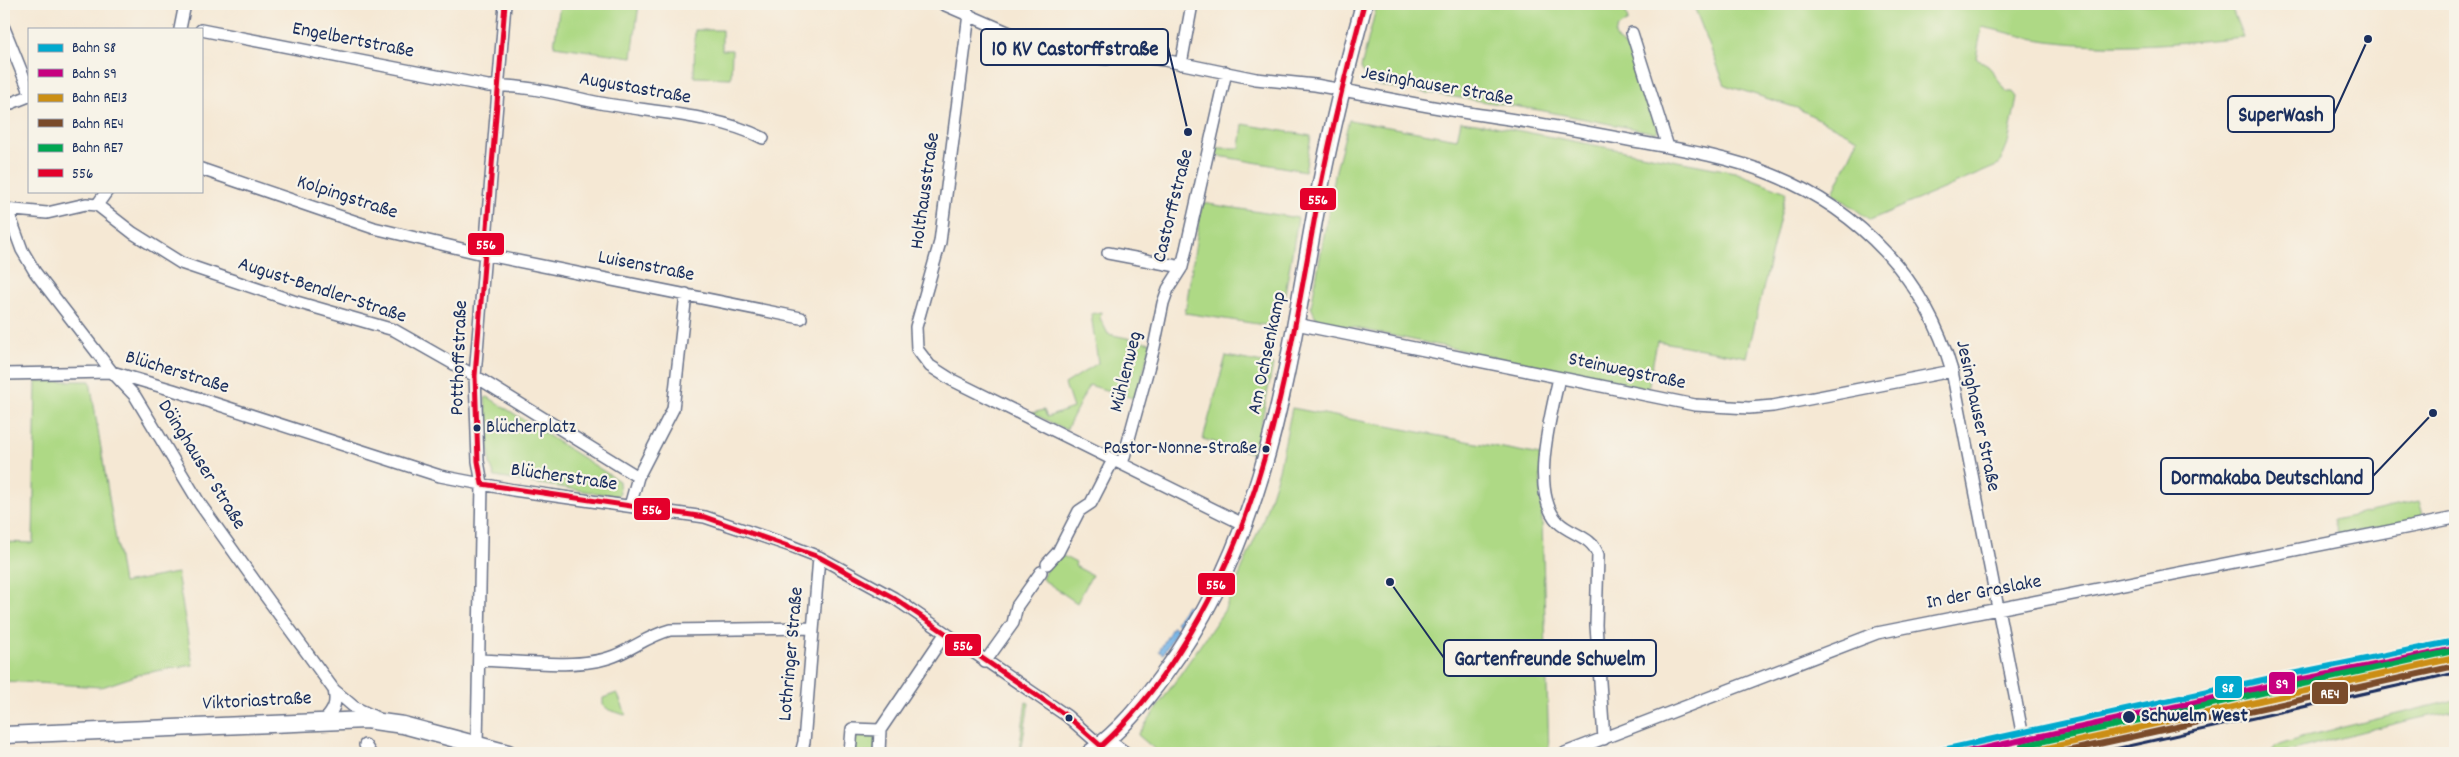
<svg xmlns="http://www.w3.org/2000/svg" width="2459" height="757" font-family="Dekko,sans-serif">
  <rect width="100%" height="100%" fill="#f7f3e8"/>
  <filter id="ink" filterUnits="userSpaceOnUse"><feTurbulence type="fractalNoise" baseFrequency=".02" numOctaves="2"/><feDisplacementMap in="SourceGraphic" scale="10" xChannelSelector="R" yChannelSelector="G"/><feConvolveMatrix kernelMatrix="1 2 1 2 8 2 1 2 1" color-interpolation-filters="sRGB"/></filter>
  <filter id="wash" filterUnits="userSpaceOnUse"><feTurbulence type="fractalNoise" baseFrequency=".0096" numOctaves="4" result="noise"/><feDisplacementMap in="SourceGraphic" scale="20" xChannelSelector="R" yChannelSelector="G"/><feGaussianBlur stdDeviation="1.12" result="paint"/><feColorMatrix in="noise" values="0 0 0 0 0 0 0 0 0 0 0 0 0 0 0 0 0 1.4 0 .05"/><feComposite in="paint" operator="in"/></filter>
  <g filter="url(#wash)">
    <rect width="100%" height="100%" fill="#f5e8d4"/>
    <path fill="#aed985" stroke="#648472" d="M560,4H639L632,57L554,46Z
      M1377,4H1624L1628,21L1617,28L1615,34L1617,40L1632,52L1658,130L1656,133L1539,110L1369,84L1361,68Z
      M1693,4H2230L2243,37C2182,43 2118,49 2057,42C2032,40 2007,32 1982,27L1976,58L1988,65L2007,92H2013L2017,97L2008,143L1999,165L1870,220L1833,193L1858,139L1797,108L1725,85Z
      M695,30H722V50H732L731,78L694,77Z
      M1349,120L1457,139L1461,121L1489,125L1735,172L1786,192L1747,357L1657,341L1648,389L1317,320L1311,307L1336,170Z
      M1243,124L1311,136L1305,171L1213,155L1216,148H1240Z
      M1202,203L1298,218L1284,300L1276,299L1271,326L1185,313Z
      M1101,312L1100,318L1108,334L1151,343L1136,399L1089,385L1066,430L1032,413L1044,410L1047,417L1073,408L1065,384L1098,363L1091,314Z
      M1226,356L1273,365L1255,454L1203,439Z
      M36,381H90L123,583L177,573L193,665L144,673L102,687L4,681V542L33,543Z
      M488,397L619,481L620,494L616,496L495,477L490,464L485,398Z
      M1292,408L1540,455L1549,753H1159L1138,735L1224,611L1263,520L1279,470Z
      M2419,501L2424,518L2339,536L2334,520Z
      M1063,556L1076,563L1075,566L1092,575L1077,603L1042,579L1047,567Z
      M617,693L626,714L625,715L609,710L603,705V698Z
      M2455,700V711C2417,718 2379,727 2341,737C2318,742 2294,753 2270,753L2276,746L2311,735Z
      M1026,702L1029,703L1021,751H1019Z
      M876,733L875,753H853L854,739L858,734Z"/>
    <path fill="#73b4e7" stroke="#4772a2" d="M1186,605L1191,607L1181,625L1176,623Z
      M1173,626L1178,629L1163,654L1159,651Z"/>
  </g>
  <g filter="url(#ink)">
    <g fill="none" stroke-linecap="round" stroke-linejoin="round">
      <path stroke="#c9c3bc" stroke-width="11" stroke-dasharray="11 5.5" stroke-linecap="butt" d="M2021,727L2026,753"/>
      <g stroke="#677087" stroke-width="14">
        <path id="street" d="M943,4L1012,34L1039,42L1052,41L1068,45L1091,57L1107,59L1120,54L1164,60L1256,79L1315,85C1373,95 1431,108 1489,116C1538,123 1586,132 1634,141C1680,149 1730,157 1773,175C1861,211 1926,280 1952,371L2021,727
          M969,14L940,242L916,327L917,349L930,366L952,380L1245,525
          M4,28L29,90
          M180,29L185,4
          M201,30L488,86C526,84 564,96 600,103C650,112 719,115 763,138
          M1632,33L1668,147
          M1181,64L1192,4
          M4,106L29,96
          M201,169L374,228L483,254L801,318
          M97,205L133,233L181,263L293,301L394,330L475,376L638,477
          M4,209L47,213L86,204L97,205L107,191
          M7,209L22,250L35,272L112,372L135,396L200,504L259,587L334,690L354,707L377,718
          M1108,253L1182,267
          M1296,324L1695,405L1749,408L1773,406L1952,371
          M4,374L112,372L173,390L440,476L513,490L705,517L791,546L819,557L894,598L1067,716L1101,746
          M1559,378C1551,415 1529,492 1558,522C1571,535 1592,536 1598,555L1596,625L1604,739
          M1122,464L1154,347L1163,303L1168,289L1182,267L1226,72
          M630,506L638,477L673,409L686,294
          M1047,564L1058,552L1079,511L1091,503L1113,460
          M479,660C517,661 579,670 614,656C634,648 648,636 670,630L812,628
          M985,662L1013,623L1017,606L1041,572
          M325,720C334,710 337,703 334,690
          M1108,740L1126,753
          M365,745L370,753
          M477,745L482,484L478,461L475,376L505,4
          M801,753L804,742L819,557
          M850,753L852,729L880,730
          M879,753L880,730L945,634
          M1565,753L1877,633L2455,518"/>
      </g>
      <g stroke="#677087" stroke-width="19">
        <path id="secondary" d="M4,735L366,720L403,725L508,753
          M1090,753C1121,731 1143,703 1165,673C1273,527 1288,355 1321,183C1333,122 1348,63 1364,4"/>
      </g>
      <use href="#street" stroke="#fff" stroke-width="11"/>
      <use href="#secondary" stroke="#fff" stroke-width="16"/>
      <path stroke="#1b2f5e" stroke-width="3" d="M2097,753L2455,673"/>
      <g stroke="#f7f3e8" stroke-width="9">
        <path id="bus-1" d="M482,484L705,517L819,557L894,598L1067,716L1101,746
          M482,484L478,461L475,376L505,4
          M1101,746C1132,718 1158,685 1180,650C1272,508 1290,346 1321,184C1333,123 1348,64 1364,4"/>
      </g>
      <use href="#bus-1" stroke="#e4002b" stroke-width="5"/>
      <g stroke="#f7f3e8" stroke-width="10">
        <path id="rail-1" d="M1929,753L2276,677L2455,641"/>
      </g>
      <g stroke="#f7f3e8" stroke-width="10">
        <path id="rail-2" d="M1963,753L2278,684L2455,649"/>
      </g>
      <g stroke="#f7f3e8" stroke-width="10">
        <path id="rail-3" d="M2024,753L2455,658"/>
      </g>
      <g stroke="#f7f3e8" stroke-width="10">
        <path id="rail-4" d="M2058,753L2455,666"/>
      </g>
      <g stroke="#f7f3e8" stroke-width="10">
        <path id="rail-5" d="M2022,746L2453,651"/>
      </g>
      <use href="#rail-1" stroke="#00a9ce" stroke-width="6"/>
      <use href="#rail-2" stroke="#c7007f" stroke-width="6"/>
      <use href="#rail-3" stroke="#cb8e13" stroke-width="6"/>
      <use href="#rail-4" stroke="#7a4b2a" stroke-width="6"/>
      <use href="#rail-5" stroke="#00a651" stroke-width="6"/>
    </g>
  </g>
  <g fill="#1b2f5e" stroke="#f7f3e8" stroke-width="2">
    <circle cx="477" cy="428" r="4.5"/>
    <circle cx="1266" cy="449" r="4.5"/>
    <circle cx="2129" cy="717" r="7"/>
    <circle cx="1069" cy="718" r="4.5"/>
  </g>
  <g text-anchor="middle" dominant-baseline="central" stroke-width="4.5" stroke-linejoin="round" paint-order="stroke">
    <g font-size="19" fill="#1b2f5e" stroke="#f7f3e8" text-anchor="start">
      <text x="486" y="428">Blücherplatz</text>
      <text x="1257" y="449" text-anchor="end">Pastor-Nonne-Straße</text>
    </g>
    <g font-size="20" fill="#1b2f5e" stroke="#f7f3e8">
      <text transform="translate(353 41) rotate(11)">Engelbertstraße</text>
      <text transform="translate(1437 87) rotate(10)">Jesinghauser Straße</text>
      <text transform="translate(635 89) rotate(10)">Augustastraße</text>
      <text transform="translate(926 191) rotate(-82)">Holthausstraße</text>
      <text transform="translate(347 198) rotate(18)">Kolpingstraße</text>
      <text transform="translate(1174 206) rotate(-76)">Castorffstraße</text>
      <text transform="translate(646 267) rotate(11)">Luisenstraße</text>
      <text transform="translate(322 291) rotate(18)">August-Bendler-Straße</text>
      <text transform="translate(1268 353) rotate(-78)">Am Ochsenkamp</text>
      <text transform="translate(460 358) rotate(-88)">Potthoffstraße</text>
      <text transform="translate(1127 372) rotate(-76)">Mühlenweg</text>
      <text transform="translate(1627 372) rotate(12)">Steinwegstraße</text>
      <text transform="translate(177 373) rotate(17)">Blücherstraße</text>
      <text transform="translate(1977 416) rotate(78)">Jesinghauser Straße</text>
      <text transform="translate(201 465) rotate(58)">Döinghauser Straße</text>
      <text transform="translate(564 478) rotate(8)">Blücherstraße</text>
      <text transform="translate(1984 593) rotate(-11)">In der Graslake</text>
      <text transform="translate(792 654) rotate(-85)">Lothringer Straße</text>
      <text transform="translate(257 702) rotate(-3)">Viktoriastraße</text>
    </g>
    <g font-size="20" font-weight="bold" fill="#1b2f5e" stroke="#f7f3e8" text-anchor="start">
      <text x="2141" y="717">Schwelm West</text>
    </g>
  </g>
  <path fill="none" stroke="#1b2f5e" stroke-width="2" d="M1188 132L1168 47M2368 39L2334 114M2433 413L2373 476M1390 582L1444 658"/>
  <g fill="#1b2f5e" stroke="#f7f3e8" stroke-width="2">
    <circle cx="1188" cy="132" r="5"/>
    <circle cx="2368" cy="39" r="5"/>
    <circle cx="2433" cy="413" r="5"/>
    <circle cx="1390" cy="582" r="5"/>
  </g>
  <g fill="#f7f3e8" stroke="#1b2f5e" stroke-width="2">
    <rect x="981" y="29" width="187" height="36" rx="5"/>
    <rect x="2228" y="96" width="106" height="36" rx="5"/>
    <rect x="2161" y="458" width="212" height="36" rx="5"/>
    <rect x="1444" y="640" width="212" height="36" rx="5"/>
  </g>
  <g font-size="21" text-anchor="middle" font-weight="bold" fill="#1b2f5e">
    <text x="1075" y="55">10 KV Castorffstraße</text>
    <text x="2281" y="121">SuperWash</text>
    <text x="2267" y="484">Dormakaba Deutschland</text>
    <text x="1550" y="665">Gartenfreunde Schwelm</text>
  </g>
  <g stroke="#f7f3e8" stroke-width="2">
    <rect x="1299" y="187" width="38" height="24" rx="5" fill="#e4002b"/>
    <rect x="467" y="232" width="38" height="24" rx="5" fill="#e4002b"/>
    <rect x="633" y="497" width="38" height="24" rx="5" fill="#e4002b"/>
    <rect x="1197" y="572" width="39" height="24" rx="5" fill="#e4002b"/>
    <rect x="944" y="633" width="38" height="24" rx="5" fill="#e4002b"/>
    <rect x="2268" y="671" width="28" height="24" rx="5" fill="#c7007f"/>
    <rect x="2214" y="675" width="29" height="24" rx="5" fill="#00a9ce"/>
    <rect x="2311" y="681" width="38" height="24" rx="5" fill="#7a4b2a"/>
  </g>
  <g font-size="14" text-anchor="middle" font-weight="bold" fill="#fff">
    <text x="1318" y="204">556</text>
    <text x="486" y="249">556</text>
    <text x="652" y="514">556</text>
    <text x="1216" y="589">556</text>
    <text x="963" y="650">556</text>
    <text x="2282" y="688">S9</text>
    <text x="2228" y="692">S8</text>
    <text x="2330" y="698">RE4</text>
  </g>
  <rect width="2459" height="757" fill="none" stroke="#f7f3e8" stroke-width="20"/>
  <rect x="28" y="28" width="175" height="165" fill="#f7f3e8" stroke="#9fa5b1"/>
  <rect x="38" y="44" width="25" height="8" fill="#00a9ce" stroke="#9fa5b1"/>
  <text x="72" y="52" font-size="15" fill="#1b2f5e">Bahn S8</text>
  <rect x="38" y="69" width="25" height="8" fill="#c7007f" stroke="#9fa5b1"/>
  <text x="72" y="78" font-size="15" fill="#1b2f5e">Bahn S9</text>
  <rect x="38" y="94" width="25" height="8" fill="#cb8e13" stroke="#9fa5b1"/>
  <text x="72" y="102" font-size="15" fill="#1b2f5e">Bahn RE13</text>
  <rect x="38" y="119" width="25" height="8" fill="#7a4b2a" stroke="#9fa5b1"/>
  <text x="72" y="128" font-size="15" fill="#1b2f5e">Bahn RE4</text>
  <rect x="38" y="144" width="25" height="8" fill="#00a651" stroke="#9fa5b1"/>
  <text x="72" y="152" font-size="15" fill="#1b2f5e">Bahn RE7</text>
  <rect x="38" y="169" width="25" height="8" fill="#e4002b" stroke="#9fa5b1"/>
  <text x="72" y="178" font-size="15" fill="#1b2f5e">556</text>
</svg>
